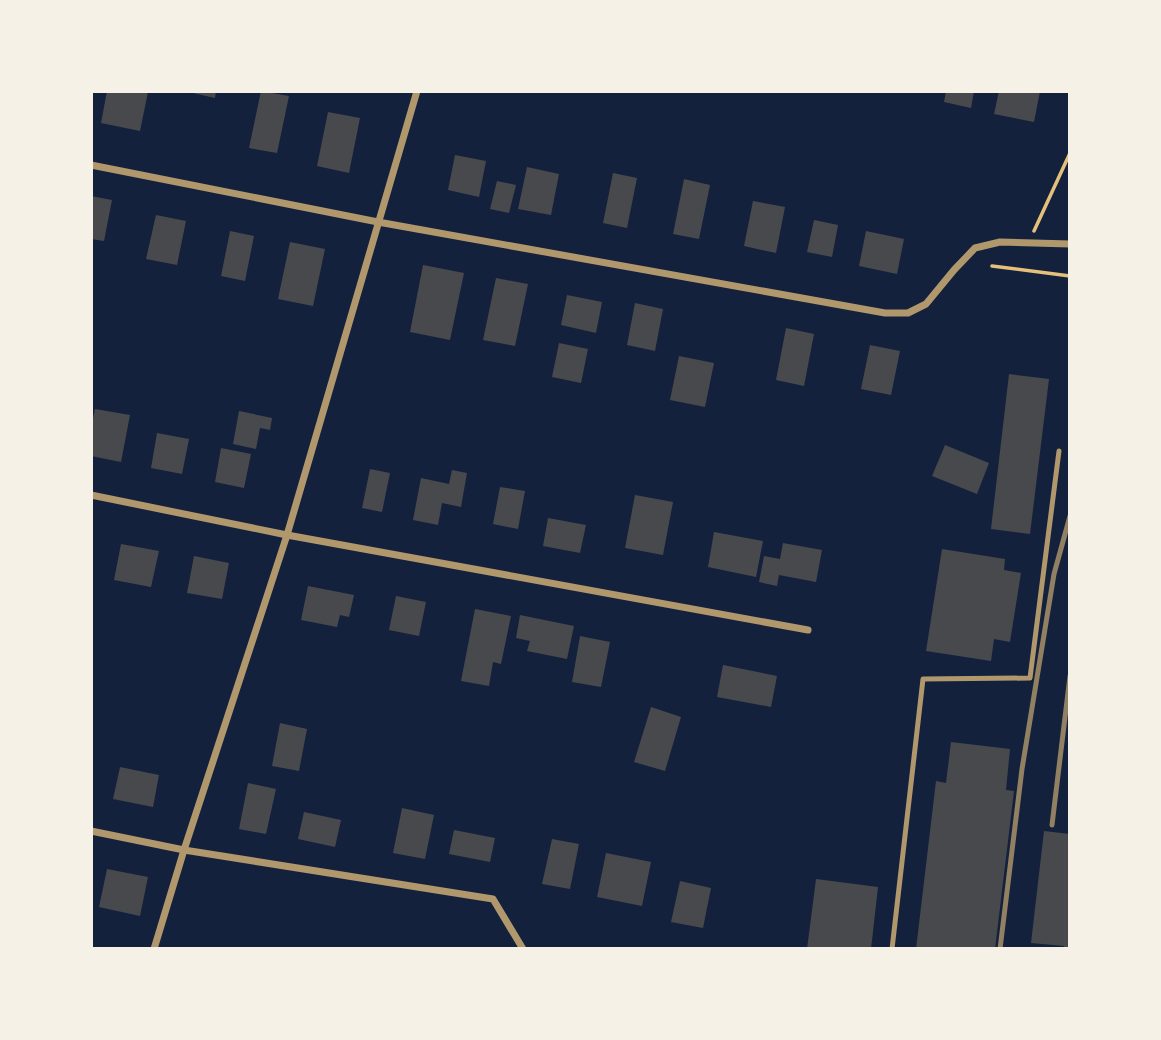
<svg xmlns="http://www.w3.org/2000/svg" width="1161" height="1040" font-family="'Open Sans',sans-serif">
  <rect width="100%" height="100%" fill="#14213d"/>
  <path fill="#48494c" d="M107,91L148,92L140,131L101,123Z
    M184,91H216L215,98Z
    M261,91L289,96L277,153L249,148Z
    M946,91H974L971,108L944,102Z
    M999,91H1040L1034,122L994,114Z
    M328,112L360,118L349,173L317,166Z
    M455,155L486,161L479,197L448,190Z
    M527,167L559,174L551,215L518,209Z
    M613,173L637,178L627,228L603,223Z
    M684,179L710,185L699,239L673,234Z
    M497,181L516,185L509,213L490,209Z
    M91,196L112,200L104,241L91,239Z
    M753,201L785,207L776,253L744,246Z
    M156,215L186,221L177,265L146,259Z
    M814,220L838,225L832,257L807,252Z
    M230,231L254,236L245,281L221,276Z
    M866,231L904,239L897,274L859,266Z
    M290,242L325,249L313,306L278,299Z
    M423,265L464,273L450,340L410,332Z
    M496,278L528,284L515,346L483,340Z
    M567,295L602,302L596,333L561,325Z
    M635,303L663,309L655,351L627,345Z
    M786,328L814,334L804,386L776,380Z
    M559,343L588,349L581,383L552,377Z
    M870,345L900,351L891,395L861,389Z
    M679,356L714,363L705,407L670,400Z
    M1009,374L1049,379L1030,534L991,529Z
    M95,409L130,415L121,462L91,456V427Z
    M239,411L272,418L270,430L260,428L256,449L233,444Z
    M157,433L189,439L182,474L151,468Z
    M945,445L989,463L977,494L932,476Z
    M221,448L251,454L244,488L215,482Z
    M370,469L390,473L382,512L362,508Z
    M452,470L467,473L461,507L442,503L438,525L413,520L421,478L449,484Z
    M500,487L525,491L518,529L493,524Z
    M635,495L673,502L663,555L625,548Z
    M548,518L586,525L580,553L543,546Z
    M714,532L763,541L756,577L708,567Z
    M783,543L822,550L816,582L779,575L777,586L759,582L764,556L780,559Z
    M121,544L159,551L151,587L114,580Z
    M942,549L1005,559L1004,570L1021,573L1010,642L994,639L991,661L926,651Z
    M194,556L229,563L222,599L187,593Z
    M308,586L354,595L349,617L340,615L337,627L301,620Z
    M396,596L426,602L419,636L389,630Z
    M475,609L511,616L501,664L493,662L489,686L461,681Z
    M520,615L574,626L567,659L527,651L530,641L516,638Z
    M580,636L610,642L601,687L572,682Z
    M723,665L777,676L771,707L717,697Z
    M651,707L681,717L665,771L634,762Z
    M280,723L307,729L299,771L272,766Z
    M951,742L1010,749L1006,790L1014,791L995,949H916L936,781L946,783Z
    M120,767L159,775L153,807L113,799Z
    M248,783L276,789L266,834L239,829Z
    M402,808L434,815L425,859L393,853Z
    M304,812L341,820L335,847L298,839Z
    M454,830L495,838L490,862L449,854Z
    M1044,831L1070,834V949H1063L1064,946L1031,943Z
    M552,839L579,844L570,889L542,884Z
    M606,853L651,862L642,906L597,897Z
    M107,869L148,877L140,916L99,907Z
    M816,879L878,887L871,949H807Z
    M680,881L711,888L703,928L671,922Z"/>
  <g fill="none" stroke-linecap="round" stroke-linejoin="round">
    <path stroke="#e5c07b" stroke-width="3.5" d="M1034,231L1070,153
      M992,266L1070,276"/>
    <path stroke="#b1986c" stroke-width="5" d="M892,949L923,679L1030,678L1059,451"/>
    <path stroke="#b1986c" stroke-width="7" d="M91,165L378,222L885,313H908L926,304L954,270L975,248L1000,242L1070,244
      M91,495L287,535L808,630
      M91,831L184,850L493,899L523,949
      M154,949L184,850L287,535L417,91"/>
    <path stroke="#918062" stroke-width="5" d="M1052,825L1070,676
      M1000,949L1022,769L1054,574L1070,516"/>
  </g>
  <rect width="1161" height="1040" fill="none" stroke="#f6f1e7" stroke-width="186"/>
</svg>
